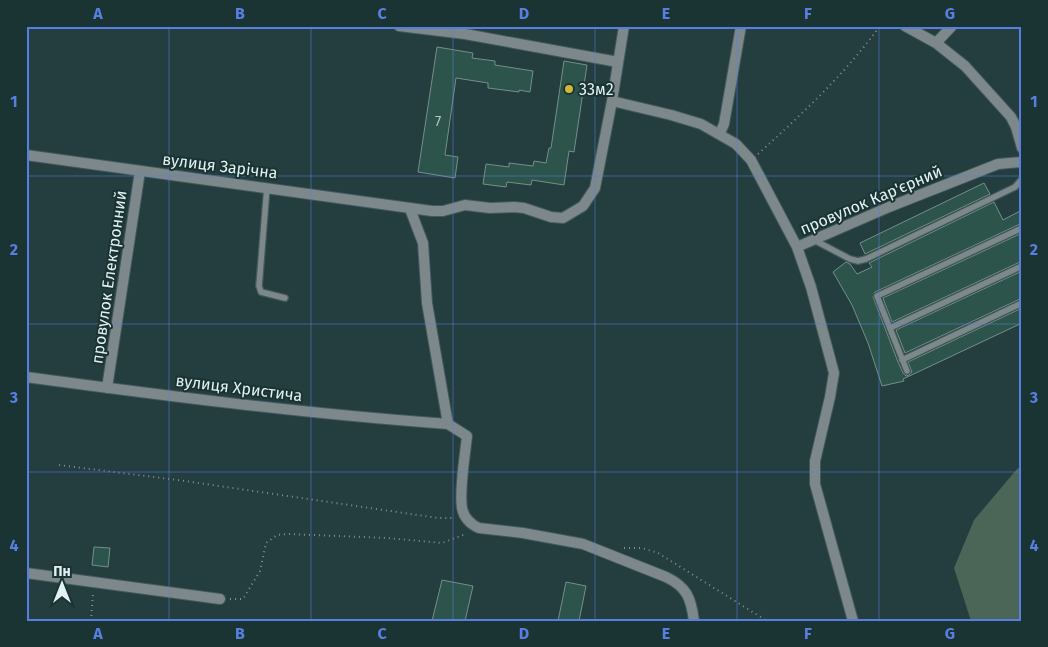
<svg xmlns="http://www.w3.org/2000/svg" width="1048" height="647" font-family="'Fira Sans',sans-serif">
  <rect width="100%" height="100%" fill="#243d3e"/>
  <path fill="#4b6656" d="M1022,466V621H971L954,568L974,520L1017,469Z"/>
  <path fill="#2c544b" stroke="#758f88" d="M437,47L473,53L472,58L495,61V65L533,71L530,92L519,90V92L488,88V83L456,78L445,155L458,157L455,178L418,172Z
    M564,61L587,65L574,152L569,151L564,185L532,180L531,185L507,182L506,187L483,184L486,164L509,167V163L533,166L534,161L546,163L549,148H551Z
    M984,183L990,194L865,254L860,243Z
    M994,202L1003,220L1022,210V223L875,292L873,297L898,362L903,373L906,376L909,375L912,372L908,362L1022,308V323L903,379L904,381L882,386L868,343L852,305L833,272L846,262L850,264L857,274L872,267L869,263Z
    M1022,233V261L892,322L883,298Z
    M1022,271V298L905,353L896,330Z
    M94,547L110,548L108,567L92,565Z
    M442,580L473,586L465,621H432Z
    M566,582L586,586L579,621H558Z"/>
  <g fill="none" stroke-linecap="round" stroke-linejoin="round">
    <g stroke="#425a5b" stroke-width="8">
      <path id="service" d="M267,187L259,286L261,292L285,298
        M814,240L850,259L858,261L866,259L1015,187L1022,179
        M890,328L1022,266
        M902,360L1022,303
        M907,371L877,296L1022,228"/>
    </g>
    <g stroke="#425a5b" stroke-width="12">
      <path id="minor" d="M399,26L465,34L618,62
        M905,26L936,43L965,66L1011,117L1016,127L1022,148
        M936,43L952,26
        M612,101L671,115L701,124L736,144L751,160L797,247L811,287L834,373L830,397L815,461V484L853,621
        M720,133L724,124L741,26
        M26,155L432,211H443L465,205L490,208L514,207L524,208L551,217L563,218L583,206L595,188L612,101L624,26
        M410,209L423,243L427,303L448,424L467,436C465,456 459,490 462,508C464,518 470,524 479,528L523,533L583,544L666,577C687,587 691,598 694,621
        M797,247L889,207L998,164L1022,162
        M26,377C167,396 307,414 448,424
        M107,388L140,171
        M26,573L220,599"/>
    </g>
    <path stroke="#7d9192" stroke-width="2" stroke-dasharray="1 4" stroke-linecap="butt" d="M758,154C802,114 845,74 880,26
      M59,465L185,481L438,518H453
      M624,548H642L658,553L767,621
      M230,599H243L260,571L266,543L277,535L288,534L387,538L442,543L466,534
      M91,621L93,593"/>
    <use href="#service" stroke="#7d888b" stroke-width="5.5"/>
    <use href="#minor" stroke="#7d888b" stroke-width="10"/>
  </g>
  <path fill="none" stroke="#587fe0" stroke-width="1" stroke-opacity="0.55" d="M169,26V621M311,26V621M453,26V621M595,26V621M737,26V621M879,26V621M26,176H1022M26,324H1022M26,472H1022"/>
  <circle fill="#cfb837" stroke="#1a3333" stroke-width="2" cx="569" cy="89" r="5"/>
  <g text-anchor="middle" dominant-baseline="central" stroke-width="4" stroke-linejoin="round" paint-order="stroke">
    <g font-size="14" fill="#b4cac8">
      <text x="438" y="121">7</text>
    </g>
    <g font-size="16" fill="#e2f1f1" stroke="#1a3333" text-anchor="start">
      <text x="579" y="89">33м2</text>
    </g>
    <g font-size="16" fill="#e2f1f1" stroke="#1a3333">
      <text transform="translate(220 166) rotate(7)">вулиця Зарічна</text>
      <text transform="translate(871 200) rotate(-23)">провулок Кар'єрний</text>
      <text transform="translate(109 277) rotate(-82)">провулок Електронний</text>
      <text transform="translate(239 388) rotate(7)">вулиця Христича</text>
    </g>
  </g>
  <rect width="1048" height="647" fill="none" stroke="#1a3333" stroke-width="55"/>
  <g transform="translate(62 584)" stroke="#1a3333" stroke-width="4" paint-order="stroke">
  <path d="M0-4L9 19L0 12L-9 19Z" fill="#e2f1f1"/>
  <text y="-8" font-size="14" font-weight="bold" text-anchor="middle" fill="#e2f1f1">Пн</text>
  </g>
  <rect x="28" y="28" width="992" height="592" fill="none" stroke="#587fe0" stroke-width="2"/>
  <g font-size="16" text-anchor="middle" font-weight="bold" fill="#587fe0">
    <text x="98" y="19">A</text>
    <text x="240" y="19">B</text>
    <text x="382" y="19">C</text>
    <text x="524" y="19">D</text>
    <text x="666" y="19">E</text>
    <text x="808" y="19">F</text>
    <text x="950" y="19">G</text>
    <text x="14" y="107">1</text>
    <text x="1034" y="107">1</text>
    <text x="14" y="255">2</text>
    <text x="1034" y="255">2</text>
    <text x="14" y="403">3</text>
    <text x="1034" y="403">3</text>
    <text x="14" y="551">4</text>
    <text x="1034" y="551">4</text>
    <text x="98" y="639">A</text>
    <text x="240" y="639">B</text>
    <text x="382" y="639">C</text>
    <text x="524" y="639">D</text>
    <text x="666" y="639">E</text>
    <text x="808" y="639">F</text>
    <text x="950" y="639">G</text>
  </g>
</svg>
